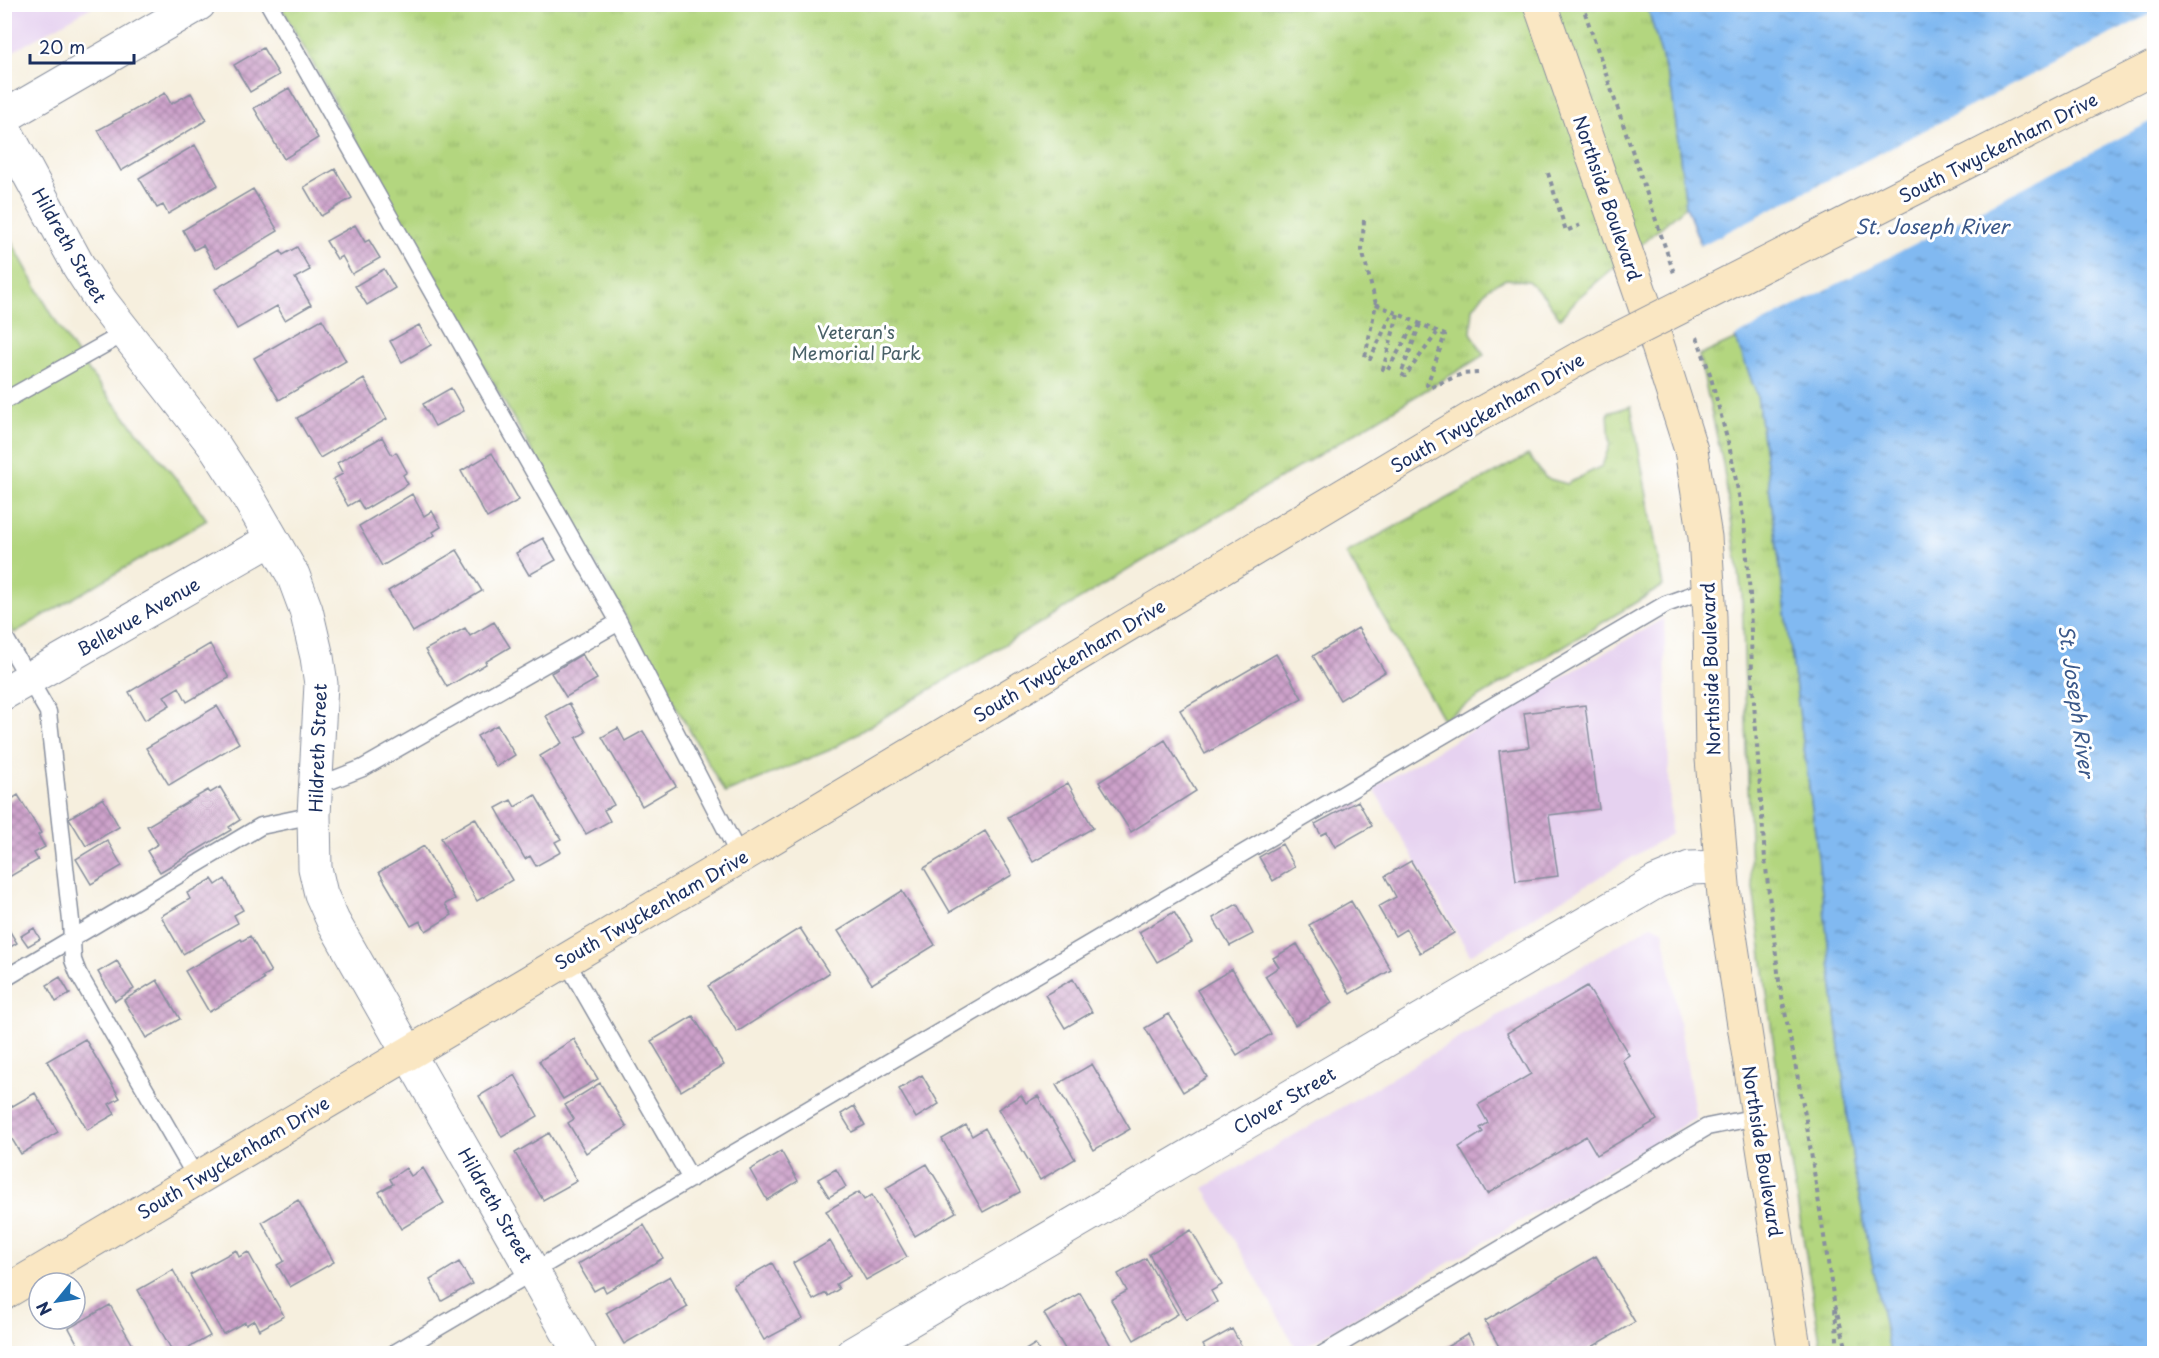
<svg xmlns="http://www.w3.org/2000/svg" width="2159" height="1358" font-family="'Playpen Sans',sans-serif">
  <defs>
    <pattern id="park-tufts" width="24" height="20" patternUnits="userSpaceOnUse" patternTransform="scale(1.5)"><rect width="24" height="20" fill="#b3d67f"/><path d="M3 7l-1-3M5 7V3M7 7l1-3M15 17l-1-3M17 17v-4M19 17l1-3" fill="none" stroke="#99b870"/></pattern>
    <pattern id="water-ripples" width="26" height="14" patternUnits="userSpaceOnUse" patternTransform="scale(1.5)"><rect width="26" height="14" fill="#81b9f1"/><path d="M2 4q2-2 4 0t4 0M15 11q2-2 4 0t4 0" fill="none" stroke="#6997c6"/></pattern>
    <pattern id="building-cross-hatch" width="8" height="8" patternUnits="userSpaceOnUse" patternTransform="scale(1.5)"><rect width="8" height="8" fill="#cda2ca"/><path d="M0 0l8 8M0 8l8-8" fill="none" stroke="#a684a7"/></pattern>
  </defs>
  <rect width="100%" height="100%" fill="#fff"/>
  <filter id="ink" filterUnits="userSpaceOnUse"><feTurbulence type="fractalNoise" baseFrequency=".0167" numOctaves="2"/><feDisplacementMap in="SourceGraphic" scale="12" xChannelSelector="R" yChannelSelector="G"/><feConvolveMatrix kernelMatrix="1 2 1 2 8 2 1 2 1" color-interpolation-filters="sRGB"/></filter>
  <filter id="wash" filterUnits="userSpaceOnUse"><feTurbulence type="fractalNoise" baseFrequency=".008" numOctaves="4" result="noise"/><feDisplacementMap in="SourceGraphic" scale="24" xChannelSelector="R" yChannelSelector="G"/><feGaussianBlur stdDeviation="1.35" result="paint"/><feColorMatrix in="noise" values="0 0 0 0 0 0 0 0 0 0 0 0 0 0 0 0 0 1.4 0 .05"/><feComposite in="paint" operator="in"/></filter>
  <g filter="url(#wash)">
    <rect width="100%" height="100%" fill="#f6efde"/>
    <path fill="#e6d2f0" d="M5,4H95V5L5,56Z
      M1664,618L1671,834L1470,955L1373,788Z
      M1652,925L1663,930L1696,1118L1298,1351L1204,1188Z"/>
    <path fill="#b3d67f" stroke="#67826e" stroke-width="1.5" d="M4,228C30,274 54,323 85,366C124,419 170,466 207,520L14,633L4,617Z"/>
    <path fill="url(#park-tufts)" stroke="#67826e" stroke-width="1.5" d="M280,5H1647L1672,93L1686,206L1578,298L1560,318L1544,296L1528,281L1506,279L1489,287L1473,308L1471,333L1484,355L830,750L725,793Z
      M1736,339L1757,395L1815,831L1854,1170L1890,1353H1822L1783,1115L1751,873L1742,595L1723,464L1699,356Z
      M1631,406L1663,586L1443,719L1346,553L1528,455L1546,478L1567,484L1602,466L1610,444L1608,413Z"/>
    <path fill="url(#water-ripples)" stroke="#4e74a8" stroke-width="1.5" d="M1647,5H2154V1353H1890L1854,1170L1815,831L1757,395L1686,206L1672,93Z"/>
    <path fill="#f6efde" d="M2154,12V120L1733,338L1698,247Z"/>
    <g id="blocks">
      <path fill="url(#building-cross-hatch)" d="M263,48L279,75L250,92L234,65Z
        M289,88L318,138L284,159L254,108Z
        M165,93L171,104L191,93L207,120L121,171L98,130Z
        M195,145L218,185L168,214L163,205L157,208L139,178Z
        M335,169L352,198L321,216L304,187Z
        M253,189L278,231L216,268L203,245L194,250L183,230Z
        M355,225L365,242L369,240L380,258L352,274L342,256L337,259L326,241Z
        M297,247L310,270L295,278L311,305L285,320L277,306L237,329L215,289L281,251L283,255Z
        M384,269L395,288L367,305L355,286Z
        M322,319L346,361L279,400L254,358Z
        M419,325L431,345L402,362L390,341Z
        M364,379L387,419L320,458L297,418Z
        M451,388L464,411L435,426L423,404Z
        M382,437L392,455L396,452L407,472L403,475L408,484L364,510L358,500L348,506L333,479L343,474L337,463Z
        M492,453L519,500L487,518L461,471Z
        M412,494L424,516L432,511L441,527L433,532L435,535L382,566L359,526Z
        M543,538L556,560L529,575L516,553Z
        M457,550L482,591L413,632L388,591Z
        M494,622L510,647L485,662L486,664L447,687L425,650L465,628L470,636Z
        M1358,628L1385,672L1340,700L1313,656Z
        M210,644L229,678L187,702L179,687L164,696L170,705L145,720L129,692Z
        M582,654L597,679L566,697L551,673Z
        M1276,654L1302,698L1205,754L1180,710Z
        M569,703L586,732L576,738L614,805L604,810L610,821L586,834L540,756L562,743L546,716Z
        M1585,705L1599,809L1549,815L1558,876L1516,881L1499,751L1529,747L1524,713Z
        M217,706L239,743L169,785L146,748Z
        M497,725L515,755L496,767L477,736Z
        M618,728L625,741L643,731L676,786L642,806L602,737Z
        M1165,740L1196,791L1131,832L1099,782Z
        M1068,783L1093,828L1033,862L1008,817Z
        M220,787L240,820L229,827L231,830L160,872L147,851L158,844L147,826L208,790L210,793Z
        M18,795L41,833L38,835L45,847L34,853L38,860L4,880V804Z
        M535,795L561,839L555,842L561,852L536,866L530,856L525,859L496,808L511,800L515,807Z
        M103,798L119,827L86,846L69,818Z
        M1358,801L1372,826L1335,847L1327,832L1321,835L1315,824Z
        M475,818L512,880L477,901L441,838Z
        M985,831L1012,875L950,912L924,868Z
        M107,840L122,866L91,884L76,859Z
        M1282,844L1295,867L1273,881L1259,857Z
        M424,846L455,899L445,904L452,915L426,931L420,921L411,926L379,872Z
        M1411,861L1454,933L1420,953L1406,929L1395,936L1378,907L1396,897L1385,876Z
        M212,879L216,885L225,879L243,910L234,915L238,923L183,954L161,916L190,899L187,893Z
        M902,891L935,945L872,984L838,931Z
        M1351,901L1391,970L1350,994L1309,925Z
        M1237,904L1253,934L1230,946L1213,918Z
        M1174,912L1192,942L1157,962L1139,932Z
        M4,922L17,943L4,951Z
        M34,928L40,939L28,946L21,936Z
        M800,928L829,973L737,1032L708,986Z
        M250,936L271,972L262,977L264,980L209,1012L185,971L241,939L242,941Z
        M1297,944L1332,1003L1295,1025L1265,976L1279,967L1273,958Z
        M117,961L134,989L115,1001L98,972Z
        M1232,969L1271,1034L1237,1055L1197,990Z
        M60,977L70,994L56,1002L47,985Z
        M1073,979L1092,1012L1065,1028L1045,995Z
        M157,980L180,1019L146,1038L124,1000Z
        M1587,986L1629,1055L1622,1060L1657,1120L1597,1155L1586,1136L1487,1194L1459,1147L1483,1132L1480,1128L1488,1123L1478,1105L1531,1074L1507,1033Z
        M1169,1014L1207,1077L1183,1092L1145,1028Z
        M693,1016L724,1065L681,1091L651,1041Z
        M85,1039L120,1098L109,1104L115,1114L87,1130L47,1061Z
        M574,1039L598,1079L563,1099L539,1061Z
        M1092,1064L1130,1129L1094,1150L1056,1085Z
        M515,1075L538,1116L502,1137L479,1096Z
        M922,1075L939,1104L916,1118L899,1089Z
        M600,1083L627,1127L586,1153L568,1123L574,1119L565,1105Z
        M35,1093L58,1132L21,1154L4,1126V1111Z
        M1021,1095L1026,1103L1038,1096L1075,1159L1040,1180L998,1109Z
        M854,1106L865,1125L852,1132L841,1114Z
        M966,1125L972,1136L985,1128L1020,1192L983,1212L942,1139Z
        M549,1133L577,1181L543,1200L515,1153Z
        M781,1151L798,1181L767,1200L750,1170Z
        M927,1164L956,1212L915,1236L886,1188Z
        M406,1168L411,1176L423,1168L444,1203L401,1229L379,1192L393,1184L390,1179Z
        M836,1169L846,1187L829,1197L818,1179Z
        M859,1192L864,1200L872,1195L907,1257L866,1280L826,1211Z
        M298,1200L334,1262L290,1287L277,1265L284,1261L262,1222Z
        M644,1225L663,1258L606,1292L603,1286L594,1291L578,1264Z
        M1191,1230L1222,1285L1211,1291L1217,1302L1186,1320L1149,1254Z
        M830,1241L850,1276L836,1284L839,1289L828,1296L826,1293L813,1300L793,1263Z
        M236,1250L239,1257L248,1252L284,1316L259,1330L254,1320L246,1325L245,1322L223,1334L190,1275Z
        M1596,1256L1635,1322L1580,1354H1503L1485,1321Z
        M1146,1258L1178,1314L1134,1340L1111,1300L1127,1291L1118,1274Z
        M459,1262L472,1284L442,1301L430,1280Z
        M772,1263L803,1319L764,1340L733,1285Z
        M173,1270L210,1336L178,1354H174L138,1290Z
        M670,1276L688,1307L624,1344L606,1313Z
        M1080,1293L1116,1354H1068L1044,1314Z
        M110,1305L138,1354H83L69,1328Z
        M1232,1329L1246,1354H1208L1203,1345Z
        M1468,1334L1479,1354H1435Z
        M1035,1344L1041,1354H1019Z"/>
    </g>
  </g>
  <g filter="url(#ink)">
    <use href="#blocks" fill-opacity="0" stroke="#888f9e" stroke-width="1.5"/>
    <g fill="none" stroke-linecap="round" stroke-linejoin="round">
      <g stroke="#888f9e" stroke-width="19">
        <path id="lane" d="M269,4L619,622L740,857
          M4,401L125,333
          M4,636L48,712L71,921L73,960L78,973L197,1179
          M317,786L363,768L619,622
          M565,959L691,1179
          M4,979L261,826L314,815
          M393,1354L1666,604L1708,589
          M1323,1354L1707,1127L1757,1117"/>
      </g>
      <g stroke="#888f9e" stroke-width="35">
        <path id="street" d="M4,117L199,4
          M4,128L78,265L101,301L216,448L248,497L293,575L306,610L317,657L321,684L314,815L315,868L321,894L333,921L580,1354
          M4,693L272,539
          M852,1354L1656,882L1690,868L1722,867"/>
      </g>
      <g stroke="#888f9e" stroke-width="35">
        <path id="secondary" d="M1540,4L1650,321L1691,450L1705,537L1710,617L1712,759L1724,896L1795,1354
          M4,1293L740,857L1471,419L1580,358"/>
      </g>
      <path stroke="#888f9e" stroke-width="4" stroke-dasharray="4.5 4.5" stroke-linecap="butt" d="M1582,4L1674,273
        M1548,173L1566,231L1580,225
        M1364,220L1362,250L1376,304L1365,357L1370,359L1393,312
        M1376,304L1445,335L1427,385L1429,388L1462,374L1478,373
        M1398,314L1383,369L1387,371L1415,323
        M1420,324L1401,374L1405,376L1437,333
        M1697,337L1710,374L1730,450L1744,521L1750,594L1752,674L1765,859L1779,981L1806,1120L1834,1301L1848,1354
        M1835,1309L1838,1354"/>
      <use href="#lane" stroke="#fff" stroke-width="16"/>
      <use href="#street" stroke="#fff" stroke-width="33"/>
      <use href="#secondary" stroke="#fae7c3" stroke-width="33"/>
      <g stroke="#888f9e" stroke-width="35" stroke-linecap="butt">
        <path id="secondary-bridge" d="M1580,358L2154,67"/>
      </g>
      <use href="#secondary-bridge" stroke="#fae7c3" stroke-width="33"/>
    </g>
  </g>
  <g text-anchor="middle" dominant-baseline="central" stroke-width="6" stroke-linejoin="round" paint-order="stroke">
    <g font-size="18" fill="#1b2f5e" stroke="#fff">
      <text transform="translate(1998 147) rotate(-27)">South Twyckenham Drive</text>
      <text transform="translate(1608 198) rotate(71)">Northside Boulevard</text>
      <text transform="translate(70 245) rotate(60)">Hildreth Street</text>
      <text transform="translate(1487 412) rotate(-30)">South Twyckenham Drive</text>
      <text transform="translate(138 616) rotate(-30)">Bellevue Avenue</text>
      <text transform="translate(1069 660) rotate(-31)">South Twyckenham Drive</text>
      <text transform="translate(1710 669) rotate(-92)">Northside Boulevard</text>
      <text transform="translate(317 748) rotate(-88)">Hildreth Street</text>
      <text transform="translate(651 909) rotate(-30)">South Twyckenham Drive</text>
      <text transform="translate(1284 1100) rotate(-30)">Clover Street</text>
      <text transform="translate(1763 1151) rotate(81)">Northside Boulevard</text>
      <text transform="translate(233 1157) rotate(-31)">South Twyckenham Drive</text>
      <text transform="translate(496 1205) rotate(60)">Hildreth Street</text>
    </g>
    <g font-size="18" fill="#496168" stroke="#fff">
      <text x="856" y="331">Veteran's<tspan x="856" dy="21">Memorial Park</tspan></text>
    </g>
    <g font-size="20" font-style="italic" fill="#3a588a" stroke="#fff">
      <text x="1932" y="226">St. Joseph River</text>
      <text transform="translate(2077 701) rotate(82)">St. Joseph River</text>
    </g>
  </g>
  <rect width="2159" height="1358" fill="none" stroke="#fff" stroke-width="24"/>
  <g transform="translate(57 1301) rotate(240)"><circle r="28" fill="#ffffff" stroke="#a4acbf" stroke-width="1.5"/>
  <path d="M0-4.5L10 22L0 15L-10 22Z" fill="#1f6fb2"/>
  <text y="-9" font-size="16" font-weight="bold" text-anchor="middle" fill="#1b2f5e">N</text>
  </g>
  <path d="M30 54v9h104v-9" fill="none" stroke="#1b2f5e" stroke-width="3"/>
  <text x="39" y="54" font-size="18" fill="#1b2f5e" stroke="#ffffff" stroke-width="4.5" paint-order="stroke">20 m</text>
</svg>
